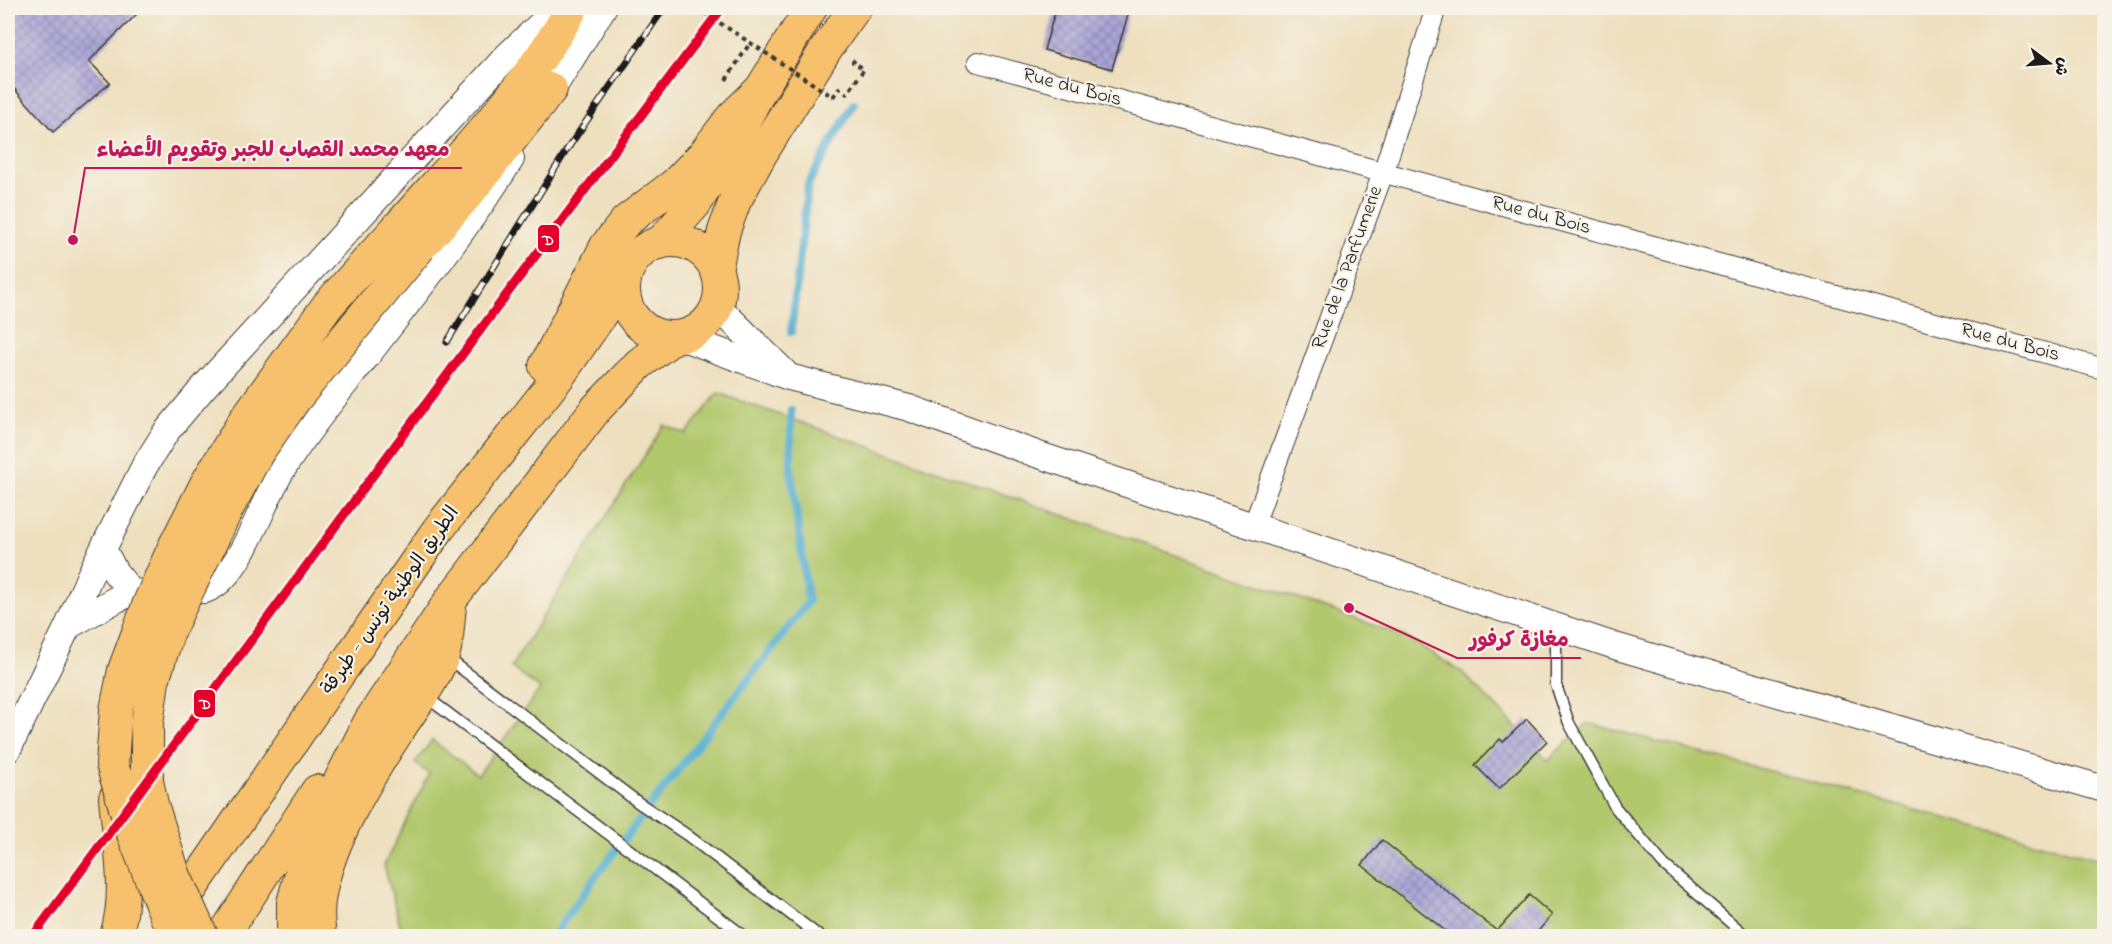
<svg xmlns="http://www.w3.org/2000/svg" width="2112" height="944" font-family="'Indie Flower','Playpen Sans Arabic',sans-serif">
  <defs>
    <pattern id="building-cross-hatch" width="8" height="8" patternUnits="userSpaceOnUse" patternTransform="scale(1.5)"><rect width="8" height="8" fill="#aba5d7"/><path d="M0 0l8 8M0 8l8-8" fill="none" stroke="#8a86ae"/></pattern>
  </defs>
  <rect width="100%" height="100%" fill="#f7f3e8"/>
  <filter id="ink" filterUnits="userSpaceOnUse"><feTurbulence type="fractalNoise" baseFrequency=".0167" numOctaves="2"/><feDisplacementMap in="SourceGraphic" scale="12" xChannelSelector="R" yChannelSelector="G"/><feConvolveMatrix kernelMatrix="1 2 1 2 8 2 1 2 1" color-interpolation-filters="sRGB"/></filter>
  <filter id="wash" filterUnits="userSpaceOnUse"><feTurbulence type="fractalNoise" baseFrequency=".008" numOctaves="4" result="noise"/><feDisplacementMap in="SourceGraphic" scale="24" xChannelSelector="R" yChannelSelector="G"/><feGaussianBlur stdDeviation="1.35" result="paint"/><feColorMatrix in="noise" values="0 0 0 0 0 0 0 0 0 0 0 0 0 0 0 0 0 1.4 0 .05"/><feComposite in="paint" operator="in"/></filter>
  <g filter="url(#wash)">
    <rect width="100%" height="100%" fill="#eedfbe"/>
    <path fill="#b2c86d" stroke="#677244" stroke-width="1.5" d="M718,393L1404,636L1462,672L1548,760L1588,723L2104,860V936H403L384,865L429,774L415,763L432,740L478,775L540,689L511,667L664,425L686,434Z"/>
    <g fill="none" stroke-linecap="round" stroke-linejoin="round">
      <path stroke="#53add0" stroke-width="8" d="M791,332L808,184L854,103
        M553,936L599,872L808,602L791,471V410"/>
    </g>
    <g id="blocks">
      <path fill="url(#building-cross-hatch)" d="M8,8H143L89,61L110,83L53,132L8,82Z
        M1056,8H1130L1112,69L1044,50Z
        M1527,719L1547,741L1499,789L1475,765L1500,739L1503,742Z
        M1382,840L1497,931L1529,895L1552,915L1534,936H1452L1362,865Z"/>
    </g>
  </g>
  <g filter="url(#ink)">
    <use href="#blocks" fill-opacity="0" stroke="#3c3934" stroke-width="1.5"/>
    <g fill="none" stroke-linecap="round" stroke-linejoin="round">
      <g stroke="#3c3934" stroke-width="13">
        <path id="service" d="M1556,627V685L1569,723L1615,807L1663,864L1746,936
          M446,657L639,803L687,835L819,936
          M425,696L744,936"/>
      </g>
      <g stroke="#3c3934" stroke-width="22">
        <path id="minor" d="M978,62L2104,369
          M1253,527L1383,173L1436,8"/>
      </g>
      <g stroke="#3c3934" stroke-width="28">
        <path id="tertiary" d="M541,107L603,8
          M717,306L784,372
          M681,337L789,377L909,408L1036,454L1618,647L2104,789
          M103,549L115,572L132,593
          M68,626L117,599L132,593L205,590C241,578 261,503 282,470C307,430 337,394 366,357C416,292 467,228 511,159
          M8,749L68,626L91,573L144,467L166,432L203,388L507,56L558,8"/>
      </g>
      <g stroke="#3c3934" stroke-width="34">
        <path id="primary" d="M398,227C460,157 526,89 572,8
          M624 289a48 48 0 1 1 96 0a48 48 0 1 1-96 0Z
          M660,243L695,204L722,162L761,89L811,8
          M420,247L467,195L551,89
          M716,270L724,231L735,201L761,154L826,49L855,8
          M545,366L606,246L626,221L675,184L704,154L732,117L761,89
          M115,798C119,843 130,892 116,936
          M171,918L437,531L559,376L596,322L628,269
          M223,936L317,791
          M293,936V903L306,855L321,818L370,721L452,598L595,410L639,364L673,338
          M320,936C318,923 317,909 320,895C329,841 368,777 398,731C413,707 433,683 443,656C448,641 448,622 450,606"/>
      </g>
      <path stroke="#3c3934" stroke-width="4" stroke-dasharray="4.5 4.5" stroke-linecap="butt" d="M726,80L750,43
        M833,97L839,88L847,94L864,69L853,62L855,60"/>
      <use href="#service" stroke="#fff" stroke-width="10"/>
      <use href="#minor" stroke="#fff" stroke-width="20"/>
      <use href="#tertiary" stroke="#fff" stroke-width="26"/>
      <use href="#primary" stroke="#f7c06c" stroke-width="32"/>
      <g stroke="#1c1c1c" stroke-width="7">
        <path id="rail" d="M447,342L568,148L664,8"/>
      </g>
      <use href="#rail" stroke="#f7f3e8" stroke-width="4.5" stroke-dasharray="14" stroke-linecap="butt"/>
      <g stroke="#3c3934" stroke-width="34" stroke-linecap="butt">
        <path id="primary-bridge" d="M174,936L133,834L112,764L116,710L124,670L149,603L174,547L206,484L244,421L328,305L398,227
          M202,936L174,874L152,804L147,781V724L153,681L169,630L225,513L258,452L295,399L420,247"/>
      </g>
      <path stroke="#3c3934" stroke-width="4" stroke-dasharray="4.5 4.5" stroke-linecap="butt" d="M697,8L833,97"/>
      <use href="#primary-bridge" stroke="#f7c06c" stroke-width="32"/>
      <g stroke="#f7f3e8" stroke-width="14">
        <path id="rail-1" d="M33,936L518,279L722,8"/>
      </g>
      <use href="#rail-1" stroke="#e4002b" stroke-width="9"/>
    </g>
  </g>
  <g text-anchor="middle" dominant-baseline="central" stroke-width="4.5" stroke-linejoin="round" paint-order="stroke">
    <g font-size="20" fill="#1c1c1c" stroke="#f7f3e8">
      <text transform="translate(1072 88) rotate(15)">Rue du Bois</text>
      <text transform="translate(1541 216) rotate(15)">Rue du Bois</text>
      <text transform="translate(1348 268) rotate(-70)">Rue de la Parfumerie</text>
      <text transform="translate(2010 343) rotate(15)">Rue du Bois</text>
      <text transform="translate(391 601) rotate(-55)">الطريق الوطنية تونس - طبرقة</text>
    </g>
  </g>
  <path fill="none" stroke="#c2185b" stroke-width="2" d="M73 240L85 168H462M1349 608L1457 658H1581"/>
  <g fill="#c2185b" stroke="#f7f3e8" stroke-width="2">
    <circle cx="73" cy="240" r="6"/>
    <circle cx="1349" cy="608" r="6"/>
  </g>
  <g font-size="21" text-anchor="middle" font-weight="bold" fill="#c2185b" stroke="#f7f3e8" stroke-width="4.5" stroke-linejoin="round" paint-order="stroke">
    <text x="273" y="156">معهد محمد القصاب للجبر وتقويم الأعضاء</text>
    <text x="1519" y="646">مغازة كرفور</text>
  </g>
  <g stroke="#f7f3e8" stroke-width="2">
    <rect x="537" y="224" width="23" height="29" rx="6" fill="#e4002b"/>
    <rect x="193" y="689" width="23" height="29" rx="6" fill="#e4002b"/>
  </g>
  <g font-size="16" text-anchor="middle" font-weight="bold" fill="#fff">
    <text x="548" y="245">D</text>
    <text x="205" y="709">D</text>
  </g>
  <rect width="2112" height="944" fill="none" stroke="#f7f3e8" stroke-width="30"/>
  <g transform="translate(2049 63) rotate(106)" stroke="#f7f3e8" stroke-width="4.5" paint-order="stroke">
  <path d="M0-4.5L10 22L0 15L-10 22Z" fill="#1c1c1c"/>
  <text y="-9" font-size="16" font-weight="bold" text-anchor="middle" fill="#1c1c1c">ش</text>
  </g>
</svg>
